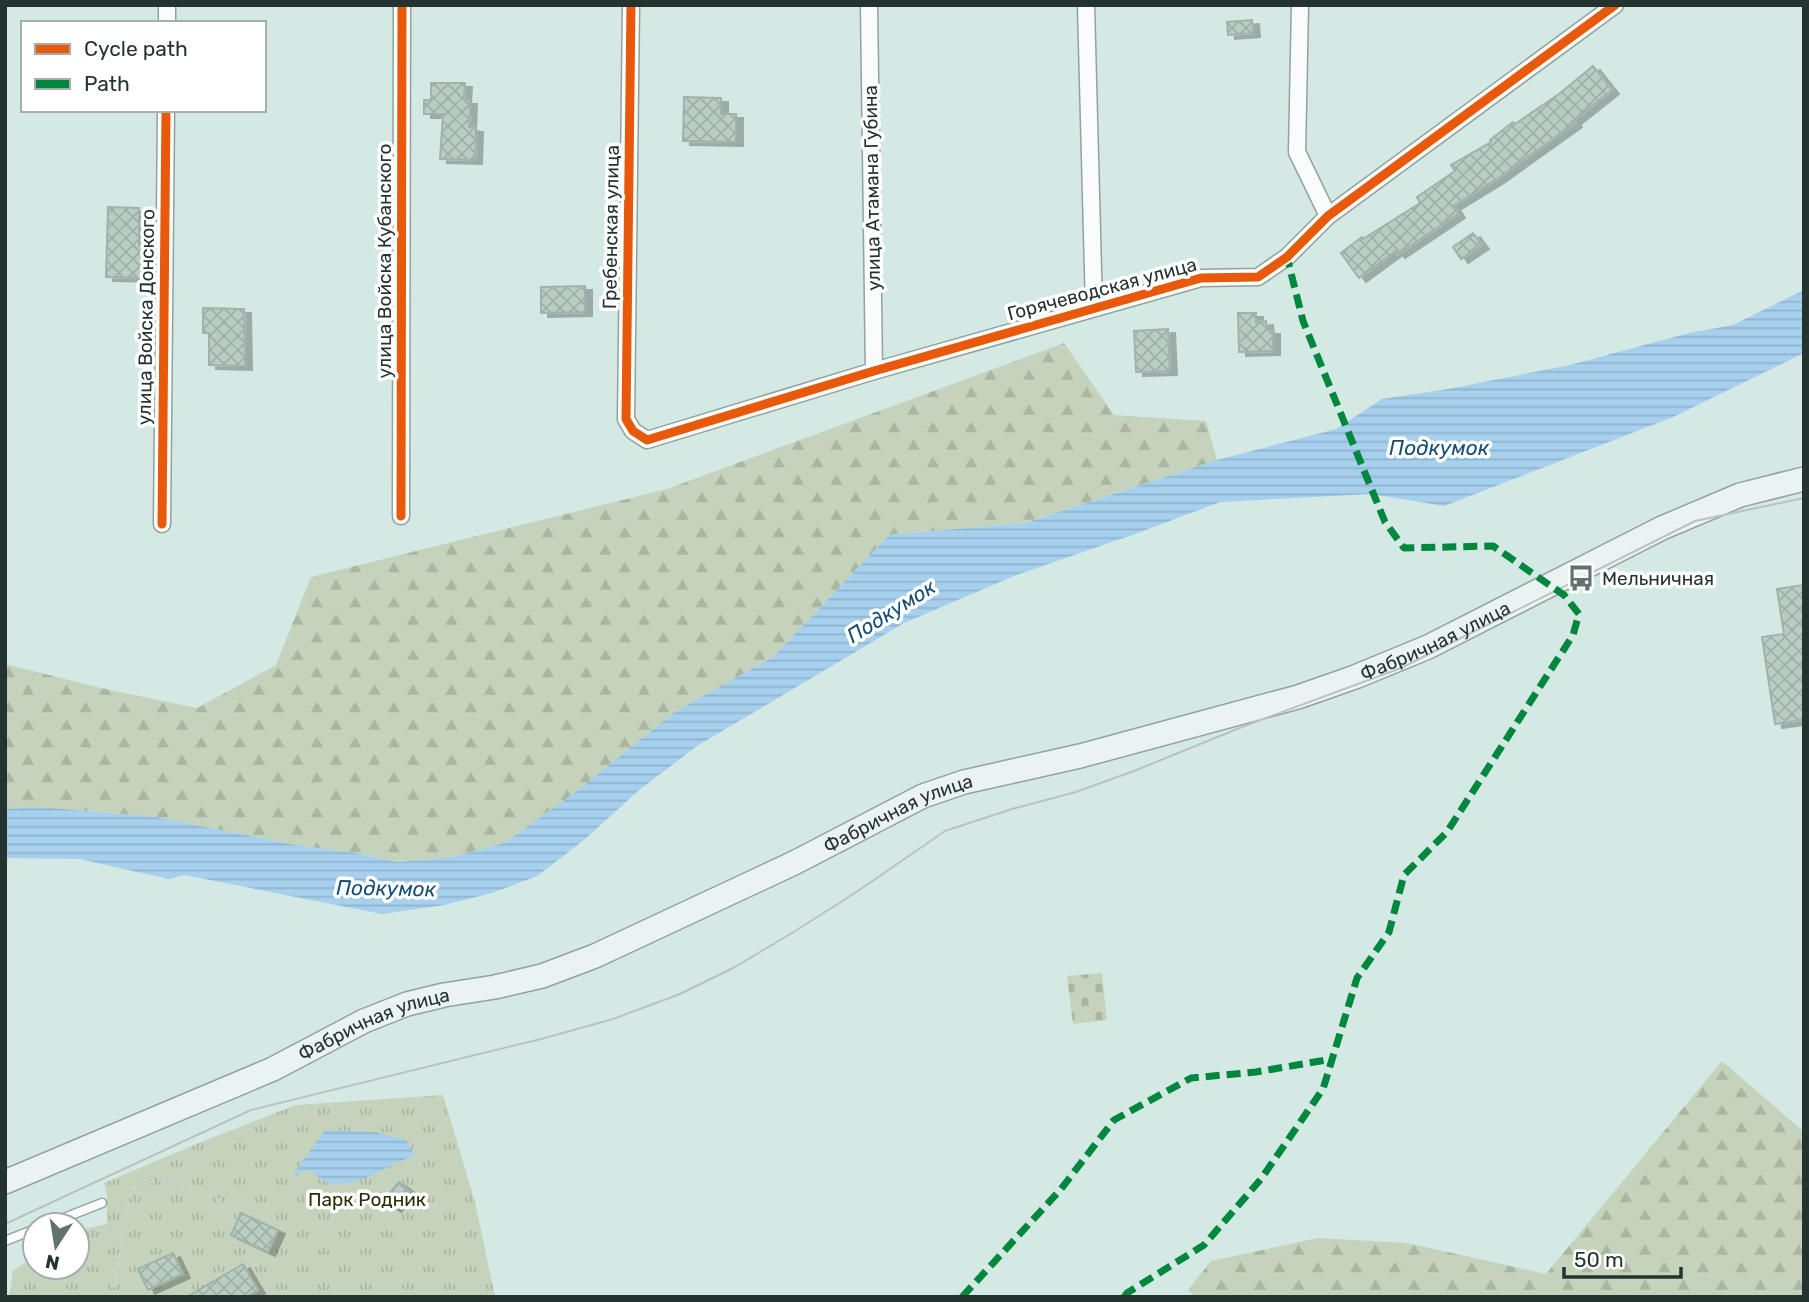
<svg xmlns="http://www.w3.org/2000/svg" width="1809" height="1302" font-family="Rubik,sans-serif">
  <defs>
    <pattern id="forest-firs" width="22" height="20" patternUnits="userSpaceOnUse" patternTransform="scale(1.75)"><rect width="22" height="20" fill="#c5d3bc"/><path d="M5 1l3.5 6h-7zM16 11l3.5 6h-7z" fill="#a9b6a2"/></pattern>
    <pattern id="cemetery-stones" width="16" height="16" patternUnits="userSpaceOnUse" patternTransform="scale(1.75)"><rect width="16" height="16" fill="#c5d3bc"/><path d="M2 7V4a2 2 0 0 1 4 0v3zM10 15v-3a2 2 0 0 1 4 0v3z" fill="#a9b6a2"/></pattern>
    <pattern id="park-tufts" width="24" height="20" patternUnits="userSpaceOnUse" patternTransform="scale(1.75)"><rect width="24" height="20" fill="#c5d3bc"/><path d="M3 7l-1-3M5 7V3M7 7l1-3M15 17l-1-3M17 17v-4M19 17l1-3" fill="none" stroke="#a9b6a2"/></pattern>
    <pattern id="water-rules" width="6" height="5" patternUnits="userSpaceOnUse" patternTransform="scale(1.75)"><rect width="6" height="5" fill="#a6d0ee"/><path d="M0 2.5h6" fill="none" stroke="#8fb3cc"/></pattern>
    <pattern id="building-cross-hatch" width="8" height="8" patternUnits="userSpaceOnUse" patternTransform="scale(1.75)"><rect width="8" height="8" fill="#b9cdc2"/><path d="M0 0l8 8M0 8l8-8" fill="none" stroke="#9fb0a7"/></pattern>
    <filter id="shadow"><feDropShadow dx="7" dy="4" stdDeviation="0" flood-color="#0004"/></filter>
  </defs>
  <rect width="100%" height="100%" fill="#d4e9e4"/>
  <path fill="url(#forest-firs)" d="M1064,343L1114,415L1206,421L1217,460L1024,523L889,535L773,657L673,713L577,791L504,843L453,857L398,862L355,853L296,845L155,817L40,807L5,809V664L101,688L197,708L276,665L311,577L667,489Z
    M1722,1061L1804,1132V1297H1195L1188,1290L1211,1261L1318,1238L1407,1243L1546,1274Z"/>
  <path fill="url(#cemetery-stones)" d="M1102,973L1107,1020L1073,1024L1067,976Z"/>
  <path fill="url(#park-tufts)" d="M443,1095L475,1202L495,1297H9L13,1271L35,1256V1267H77V1245L87,1242L84,1229L107,1224V1195L104,1183L201,1142L296,1105Z"/>
  <path fill="url(#water-rules)" d="M1804,290V353L1673,417L1444,506L1371,494L1220,502L1135,534L1014,576L904,623L697,746L638,791L584,840L537,876L492,893L444,905L382,914L185,875L169,879L79,859L5,858V809L40,807L155,817L296,845L355,853L398,862L453,857L504,843L577,791L673,713L773,657L889,535L1025,523L1217,460L1336,429L1382,399L1448,389L1570,365L1689,333L1733,325Z
    M325,1130L375,1132L406,1140L415,1156C383,1164 341,1204 312,1171H302L297,1176L294,1173Z"/>
  <path fill="url(#building-cross-hatch)" stroke="#a2b1ab" stroke-width="2" filter="url(#shadow)" d="M1252,20L1253,33L1228,35L1227,22Z
    M1593,66L1612,90L1573,121L1575,123L1497,179L1453,206L1458,214L1398,254L1396,251L1359,278L1341,253L1362,237L1363,239L1420,203L1417,197L1455,171L1451,165L1491,142L1490,140L1513,122L1515,124L1559,94Z
    M431,83H465L464,100H470L469,127L476,128L475,160L440,159L443,114H424V100H431Z
    M684,97L721,98V114H736V142L683,141Z
    M108,207L139,208V246H154V278L106,277Z
    M1473,233L1482,245L1461,259L1453,247Z
    M585,286V312L541,313V287Z
    M203,308L244,309L245,366L209,365V333H203Z
    M1238,313H1256V322L1266,321L1267,330H1273V351L1239,352Z
    M1168,329L1170,371L1136,372L1134,331Z
    M1804,585V720L1775,724L1762,637L1784,634L1777,589Z
    M399,1182L410,1191L394,1208L384,1200Z
    M241,1213L278,1230L268,1252L231,1235Z
    M173,1253L183,1274L148,1290L138,1269Z
    M243,1264L258,1290L246,1297H187Z"/>
  <g fill="none" stroke-linecap="round" stroke-linejoin="round">
    <g stroke="#92a29e" stroke-width="11">
      <path id="lane" d="M46,1225L102,1203
        M5,1241L35,1229"/>
    </g>
    <g stroke="#92a29e" stroke-width="19">
      <path id="street" d="M631,5L626,419L633,431L647,440L874,371L1201,278L1258,277L1287,257L1328,216L1615,5
        M869,5L874,371
        M1086,5L1094,308
        M1300,5L1297,152L1328,216
        M167,23V5
        M401,516L402,5
        M162,524L166,110"/>
    </g>
    <g stroke="#92a29e" stroke-width="26">
      <g id="secondary">
        <path id="s1" d="M5,1182L273,1069L364,1021L407,1004L444,995L495,987L542,976L595,956L794,863L923,796L964,782L1080,756L1298,697L1355,677L1428,647L1662,528L1740,495L1804,479"/>
      </g>
    </g>
    <path stroke="#ccd3d1" stroke-width="2.5" stroke-dasharray="5 5" stroke-linecap="butt" d="M112,1297L131,1189C163,1170 207,1191 234,1209"/>
    <use href="#lane" stroke="#f9fcfb" stroke-width="8"/>
    <use href="#street" stroke="#f9fcfb" stroke-width="16"/>
    <use href="#secondary" stroke="#eaf2f2" stroke-width="23"/>
    <path stroke="#bcc1c0" stroke-width="2" d="M5,1224L251,1110L541,1039L613,1019L680,994L735,967L792,933L858,891L945,831L1012,809L1076,792L1134,771L1247,725L1401,668L1695,521L1804,498"/>
    <path stroke="#00873e" stroke-width="7" stroke-dasharray="14 7" stroke-linecap="butt" d="M962,1297L1061,1189L1114,1120L1191,1078L1256,1072L1332,1059
      M1124,1297L1127,1293L1204,1245L1261,1179L1323,1089L1357,978L1389,932L1404,875L1447,832L1573,635L1579,614L1564,595L1493,546L1404,548L1385,522L1303,321L1287,257"/>
    <g stroke="#fff" stroke-width="13">
      <path id="cycleway" d="M631,5L626,419L633,431L647,440L874,371L1201,278L1258,277L1287,257L1328,216L1615,5
        M401,516L402,5
        M162,524L166,110"/>
    </g>
    <use href="#cycleway" stroke="#e8590c" stroke-width="9"/>
  </g>
  <defs>
    <g id="bus-bare" transform="scale(2.1)"><path d="M-5-6H5V4H4V6H2V4H-2V6H-4V4H-5ZM-3.5-4V0h7V-4ZM-3.5 1.2v1.5H-2V1.2ZM2 1.2v1.5H3.5V1.2Z" fill="#62736f" stroke="#fff" stroke-width="2.5" paint-order="stroke"/></g>
  </defs>
  <g fill-rule="evenodd">
    <use href="#bus-bare" x="1581" y="578"/>
  </g>
  <g text-anchor="middle" dominant-baseline="central" stroke-width="7" stroke-linejoin="round" paint-order="stroke">
    <g font-size="19" fill="#253330" stroke="#fff">
      <text transform="translate(872 188) rotate(-91)">улица Атамана Губина</text>
      <text transform="translate(611 227) rotate(-89)">Гребенская улица</text>
      <text transform="translate(384 261) rotate(-90)">улица Войска Кубанского</text>
      <text transform="translate(1102 289) rotate(-15)">Горячеводская улица</text>
      <text transform="translate(146 317) rotate(-89)">улица Войска Донского</text>
      <text stroke="none"><textPath href="#s1" startOffset="1536">Фабричная улица</textPath></text>
      <text stroke="none"><textPath href="#s1" startOffset="970">Фабричная улица</textPath></text>
      <text stroke="none"><textPath href="#s1" startOffset="402">Фабричная улица</textPath></text>
    </g>
    <g font-size="19" fill="#253330" stroke="#fff" text-anchor="start">
      <text x="1602" y="578">Мельничная</text>
    </g>
    <g font-size="19" fill="#272e00" stroke="#fff">
      <text x="367" y="1199">Парк Родник</text>
    </g>
    <g font-size="21" font-style="italic" fill="#154d77" stroke="#fff">
      <text x="1439" y="447">Подкумок</text>
      <text transform="translate(891 611) rotate(-32)">Подкумок</text>
      <text transform="translate(386 888) rotate(1)">Подкумок</text>
    </g>
  </g>
  <rect width="1809" height="1302" fill="none" stroke="#253330" stroke-width="14"/>
  <rect x="21" y="21" width="245" height="91" fill="#ffffff" stroke="#a8adac" stroke-width="2"/>
  <rect x="35" y="44" width="35" height="10" fill="#e8590c" stroke="#a8adac" stroke-width="2"/>
  <text x="84" y="56" font-size="21" fill="#253330">Cycle path</text>
  <rect x="35" y="79" width="35" height="10" fill="#00873e" stroke="#a8adac" stroke-width="2"/>
  <text x="84" y="91" font-size="21" fill="#253330">Path</text>
  <g transform="translate(56 1246) rotate(192)"><circle r="33" fill="#ffffff" stroke="#a8adac" stroke-width="2"/>
  <path d="M0-5L12 26L0 18L-12 26Z" fill="#62736f"/>
  <text y="-10" font-size="19" font-weight="bold" text-anchor="middle" fill="#253330">N</text>
  </g>
  <path d="M1564 1267v10h117v-10" fill="none" stroke="#253330" stroke-width="3.5"/>
  <text x="1574" y="1267" font-size="21" fill="#253330" stroke="#ffffff" stroke-width="5" paint-order="stroke">50 m</text>
</svg>
